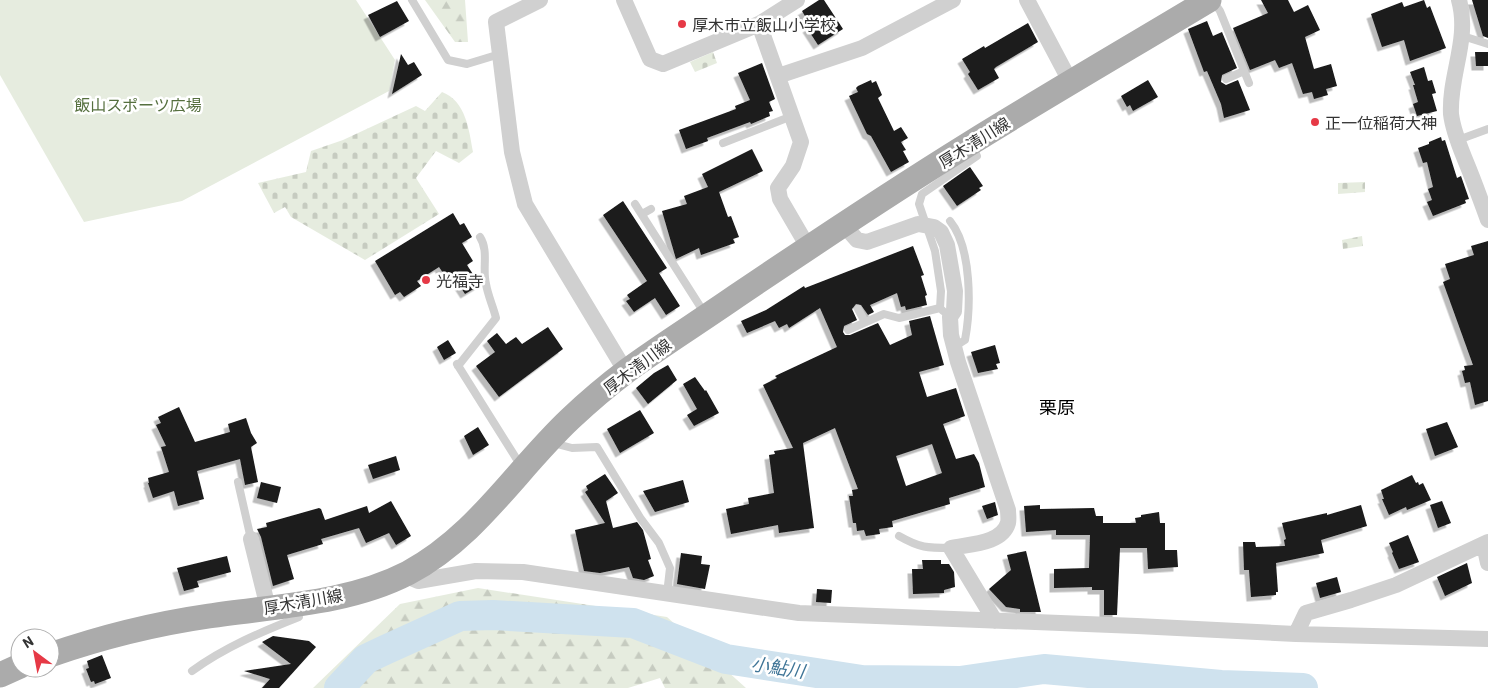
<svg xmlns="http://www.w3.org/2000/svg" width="1488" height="688" font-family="Barlow,'Noto Sans JP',sans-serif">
  <defs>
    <pattern id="forest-firs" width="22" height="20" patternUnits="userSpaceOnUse" patternTransform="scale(1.25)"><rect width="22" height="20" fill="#e6ecdf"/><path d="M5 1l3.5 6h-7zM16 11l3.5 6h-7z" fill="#c6cbc0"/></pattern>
    <pattern id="cemetery-stones" width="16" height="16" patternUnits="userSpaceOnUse" patternTransform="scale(1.25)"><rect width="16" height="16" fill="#e6ecdf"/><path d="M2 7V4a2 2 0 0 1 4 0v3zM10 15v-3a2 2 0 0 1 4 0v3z" fill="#c6cbc0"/></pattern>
    <filter id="shadow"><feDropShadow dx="-4.5" dy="4.5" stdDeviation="0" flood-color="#0004"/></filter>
  </defs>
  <rect width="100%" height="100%" fill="#fff"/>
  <path fill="url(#forest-firs)" d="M425,0H465L468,42H455Z
    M478,588L667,617L746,688H665L660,678L628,688H313L400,604Z"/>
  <path fill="url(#cemetery-stones)" d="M713,52L717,63L695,72L690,62Z
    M442,92C466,101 469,130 473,152L459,163L436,151L416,178L439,214L365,260L291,217L285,207L274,213L258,183L306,172L311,151L343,140L416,106L425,111Z
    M1365,182V192L1338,194V183Z
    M1362,236L1363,246L1343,249L1342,240Z"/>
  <path fill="#e6ecdf" d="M0,0H356L395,60L389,91L182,201L84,222L0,75Z"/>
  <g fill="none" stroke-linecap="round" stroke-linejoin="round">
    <path stroke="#cfe2ee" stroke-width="30" d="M339,688L366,659L385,650L460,616L493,615L633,623L726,659L862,680L960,681L1044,669L1221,685L1303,688"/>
  </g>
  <path fill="#1a1a1a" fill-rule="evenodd" filter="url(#shadow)" d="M819,0H824L843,29L818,45L807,28L811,26L802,11Z
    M1261,0H1288L1294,12L1308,5L1320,30L1305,37L1314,69L1331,64L1337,86L1326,89L1328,95L1314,99L1312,92L1303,94L1292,63L1279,68L1275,60L1250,70L1233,28L1268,13Z
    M1424,0L1427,8L1430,6L1446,48L1410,61L1404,40L1382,47L1371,14L1402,2L1404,7Z
    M1472,0H1488V38L1483,36Z
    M397,1L409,21L380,37L368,15Z
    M1207,21L1213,36L1222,32L1237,68L1222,75L1221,82L1226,85L1238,80L1250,110L1224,118L1221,104L1207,71L1204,72L1188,29Z
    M1028,23L1038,42L996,67L994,69L999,78L978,90L968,74L970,72L962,59L984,46L985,48Z
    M1475,52H1488V66H1476Z
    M401,54L408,65L414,62L422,75L392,94Z
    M762,63L775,99L769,102L773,111L769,112L770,116L751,124L750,122L707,138L708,141L686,149L679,130L736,109L735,106L750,100L738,73Z
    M1424,67L1428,81L1432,80L1436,93L1432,94L1437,111L1417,116L1413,104L1418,102L1413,85H1415L1410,72Z
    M871,80L872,83L876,81L882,95L878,98L894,131L901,127L908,138L901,142L906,150L903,151L909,162L891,172L871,136L867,134L849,96L858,92L856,88L858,86Z
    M1148,80L1158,97L1133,111L1130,105L1127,107L1121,96Z
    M1441,137L1442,141L1445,140L1457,178L1461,176L1469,199L1465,200L1466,203L1433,216L1427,202L1432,200L1428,189L1433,187L1427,162L1423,163L1418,148L1429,144V142Z
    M752,149L763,171L719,192L728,217L731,216L739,237L733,239L735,243L701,255L699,248L676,259L662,211L687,204L684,196L708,187L702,174Z
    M970,167L983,186L979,188L981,190L957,206L943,186Z
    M623,201L667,268L659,273L680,306L666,315L655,298L634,312L626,301L630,299L627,295L647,281L603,215Z
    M453,213L460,225L464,223L472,237L462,243L473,261L467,265L480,285L465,294L456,280L450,283L439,267L417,281L421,286L404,297L400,292L395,295L375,261Z
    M1488,241V401L1475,405L1470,382L1465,383L1462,371L1465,370L1464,366L1473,365L1443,282L1450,279L1445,264L1474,255L1471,246Z
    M913,246L924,275L921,276L927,295L925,296L927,305L906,310L905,306L901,307L897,293L870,305L874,312L868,315L861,305L856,304L852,309L857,320L844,326L843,332L845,335H850L878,323L890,345L912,335L909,321L930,316L944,365L919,372L927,397L956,388L965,416L943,424L956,459L974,454L979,463L985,487L949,498L950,504L892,521L893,527L879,529L880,534L866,536L864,530L857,531L856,523H853L849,496H853L852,490L858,489L835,428L803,443L814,528L779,533L778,525L731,534L726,509L749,504L748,498L774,493L769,455L775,454L774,451L793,448L763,385L777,378L775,376L837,347L820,308L789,328L787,324L779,328L775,321L747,333L741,321L766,310L804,286L805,288ZM932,444L942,473L906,486L896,456Z
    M548,327L563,349L499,397L476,366L495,352L487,341L497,333L506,344L516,337L522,344Z
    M448,340L456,353L444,360L437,347Z
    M995,345L1000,363L996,364L998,369L978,373L971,352Z
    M668,365L677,380L648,404L636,388L654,373Z
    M695,377L705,391L706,390L719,413L694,426L687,415L697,409L683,384Z
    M179,407L195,442L230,432L228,424L246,418L251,433L257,443L251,447L258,482L245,485L240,459L197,471L204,499L178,506L174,491L153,498L148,483H149L148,478L169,472L161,447L166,446L156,425L161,423L158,417Z
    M640,410L654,433L620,453L607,429Z
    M1447,422L1458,447L1435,456L1426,429Z
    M478,427L489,445L473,455L464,436Z
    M396,456L400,470L373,479L368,465Z
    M605,474L618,493L606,501L613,528L637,522L643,530L651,559L648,560L654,576L644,580L633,578L629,567L600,573L584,571L575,530L605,523L585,492L588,490L586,486Z
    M1412,475L1416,483L1418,482L1419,485L1423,483L1431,500L1407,510L1406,507L1389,515L1382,499H1384L1381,490Z
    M683,480L689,502L655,512L643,491Z
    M261,482L281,487L277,503L257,498Z
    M391,501L411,536L396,545L389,533L366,543L359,528L321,539L323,544L287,555L294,579L273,586L261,537L257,529L267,527L266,523L319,508L321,509L325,520L367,506L369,513Z
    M1442,501L1451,523L1438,528L1430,505Z
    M995,502L998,515L987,519L982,506Z
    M1040,505V509L1094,508L1096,516H1103V523H1136L1135,518L1141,517V515L1159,512L1160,523H1165V550H1177L1178,567L1148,569L1147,548H1120L1117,615H1104V590H1092V587L1054,588V569L1089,568L1090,535H1056V530L1026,532L1024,506Z
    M1361,505L1367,526L1321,540L1324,553L1276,563L1278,592H1276V595L1251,597L1249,570H1244L1243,542H1255L1256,547L1285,546L1284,540L1286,539L1282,523L1327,513V515Z
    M1408,535L1419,562L1399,569L1392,553L1393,552L1389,543Z
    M1026,551L1041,612H1020V609L1006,607L989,589L1011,570L1007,555Z
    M681,553L702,556L701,564L710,565L705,589L677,584Z
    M227,556L231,572L197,581L199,587L184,591L177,568Z
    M922,560H941V564H949L954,572L955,587L944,590V593L913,594L912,569H923Z
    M1467,563L1472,583L1445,596L1437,577Z
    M1337,577L1341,592L1320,598L1316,583Z
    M817,589L832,590L831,603L816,602Z
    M273,636L309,641L316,647L279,688H262L270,679L244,671L291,664L262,642Z
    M102,655L111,678L95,684L94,681L91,682L86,669L89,668L87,661Z"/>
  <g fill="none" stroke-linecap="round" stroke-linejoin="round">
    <path stroke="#d0d0d0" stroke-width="8" d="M412,0L448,60L467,64L500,54
      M1213,1L1220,11L1249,83
      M1462,39L1469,38L1488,44
      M1226,79L1244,71
      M1458,140L1488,129
      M723,143L792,116
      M635,204L705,314
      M642,214L651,209
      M950,221C972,248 971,308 965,340L954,347
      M940,308L941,291L935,251L919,204L922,194L977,156L973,147
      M858,309L865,322
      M848,330L884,314L899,318L940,308L943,311
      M457,364L521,466
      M458,366L496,318C493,306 488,296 486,284C482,268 489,251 480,237
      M553,443L572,448L597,447L641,519L659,543L670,568L667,594
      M238,482L251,539
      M899,536C920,548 927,548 951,548
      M192,671C225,647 261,632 299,617L297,607"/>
    <path stroke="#d0d0d0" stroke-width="16" d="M540,0L496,22L512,152L525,204L626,372
      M624,0L650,59L663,64L759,24L797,0
      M1027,0L1071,83
      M1459,0C1470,39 1449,75 1451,114C1453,131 1460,147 1466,162C1474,181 1481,201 1488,220
      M759,24L801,142L793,166L778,188L780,199L808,247
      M778,76L862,48L953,0
      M844,225L857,240L867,242L918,224L934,227L941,232L947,245L955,291L954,311L950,317L951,335L958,362L1008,510C1008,514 1009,519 1008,523C1002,544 969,544 951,548L995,621
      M251,539L268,608
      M1484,544L1488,563
      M404,575L418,581L476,571L523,572L799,613L1137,626L1296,634L1488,639
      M1296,634L1306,613L1351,600L1396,585L1488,542"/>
    <path stroke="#ababab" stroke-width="25" d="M50,655C102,637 154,624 209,616C275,606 348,604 408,573C477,536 515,471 570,419C588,402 608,385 628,370C662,345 699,322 735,297C812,245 890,193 969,144C1048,95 1129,48 1209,0
      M0,675L20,666"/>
  </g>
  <g fill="#e63946" stroke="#fff" stroke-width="2">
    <circle cx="682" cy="24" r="5"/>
    <circle cx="1315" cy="122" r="5"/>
    <circle cx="426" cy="280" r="5"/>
  </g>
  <g text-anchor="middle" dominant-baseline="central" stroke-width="5" stroke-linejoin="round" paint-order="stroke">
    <g font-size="16" fill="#333" stroke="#fff" text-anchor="start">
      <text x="692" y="24">厚木市立飯山小学校</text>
      <text x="1325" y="122">正一位稲荷大神</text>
      <text x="436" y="280">光福寺</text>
    </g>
    <g font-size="16" fill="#56703f" stroke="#fff">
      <text x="138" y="104">飯山スポーツ広場</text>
    </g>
    <g font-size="16" fill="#333" stroke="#fff">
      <text transform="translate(974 142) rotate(-32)">厚木清川線</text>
      <text transform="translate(637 366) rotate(-37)">厚木清川線</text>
      <text transform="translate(303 601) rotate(-10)">厚木清川線</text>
    </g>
    <g font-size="18" fill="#000" stroke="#fff">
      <text x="1057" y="407">栗原</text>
    </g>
    <g font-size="18" font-style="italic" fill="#3f7597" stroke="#fff">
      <text transform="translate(778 667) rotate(9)">小鮎川</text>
    </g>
  </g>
  <g transform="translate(35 653) rotate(328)"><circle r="24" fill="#ffffff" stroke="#adadad"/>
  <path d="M0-4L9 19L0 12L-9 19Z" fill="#e63946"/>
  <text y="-8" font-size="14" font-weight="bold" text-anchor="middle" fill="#333333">N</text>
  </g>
</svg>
